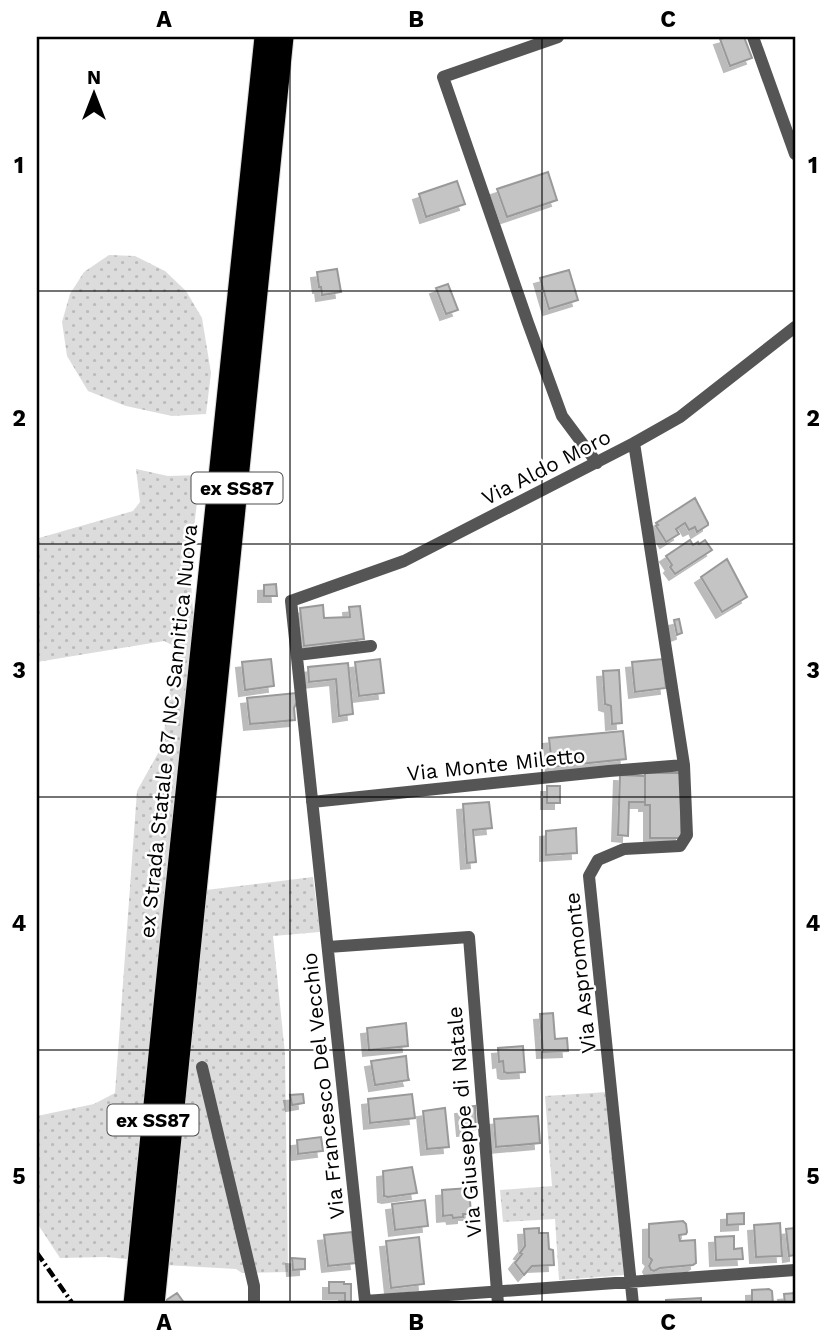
<svg xmlns="http://www.w3.org/2000/svg" width="832" height="1341" font-family="'Work Sans',sans-serif">
  <defs>
    <pattern id="grass-dots" width="8" height="8" patternUnits="userSpaceOnUse" patternTransform="scale(1.75)"><rect width="8" height="8" fill="#dcdcdc"/><path d="M2 2h.1M6 6h.1" fill="none" stroke="#bbb" stroke-width="1.8" stroke-linecap="round"/></pattern>
    <filter id="shadow"><feDropShadow dx="-6" dy="6" stdDeviation="0" flood-color="#0004"/></filter>
  </defs>
  <rect width="100%" height="100%" fill="#fff"/>
  <path fill="url(#grass-dots)" d="M109,255L135,256L165,271L186,291L202,318L211,373L206,414L172,416L126,406L88,391L67,356L62,322L70,294L84,272Z
    M136,469L168,476L200,475C195,522 187,571 194,617L165,891L206,890L313,877L320,932L273,936L285,1054L288,1272L242,1273L236,1269L165,1265L146,1261L106,1257L60,1258L37,1223V1116L94,1104L115,1093L137,791L162,746L176,647L164,641L37,662V536L39,538L133,511L140,502Z
    M608,1092L624,1275L559,1280L555,1219L503,1222L500,1190L552,1186L545,1096Z"/>
  <path fill="#c4c4c4" stroke="#999" stroke-width="2" filter="url(#shadow)" d="M727,37H744L752,58L730,66L720,39Z
    M548,172L557,200L507,217L497,189Z
    M457,181L465,204L426,217L419,194Z
    M337,269L341,292L322,295L321,287H319L317,272Z
    M569,270L578,300L549,309L540,278Z
    M448,284L458,310L446,314L436,288Z
    M695,498L708,523V525L697,532L695,527L689,530L685,523L676,529L679,534L666,542L656,526L658,525L656,523Z
    M690,540L693,545L698,542L699,544L705,540L712,550L675,574L670,567L672,565L666,556Z
    M727,559L747,597L722,612L701,577Z
    M276,584L277,596H264V585Z
    M323,605L324,618L350,617L349,607L360,606L364,639L304,646L300,608Z
    M679,619L682,633L677,635L674,620Z
    M271,659L274,686L245,690L242,662Z
    M380,659L384,693L359,696L355,662Z
    M663,659L666,688L635,692L632,662Z
    M348,663L353,714L339,716L336,679L309,682L308,667Z
    M619,670L622,723L612,724L611,706L605,704L603,671Z
    M296,693L297,702L294,708L295,720L250,724L247,698Z
    M623,731L626,759L552,767L549,738Z
    M645,773H681V838H650V805H645Z
    M620,775L645,776V802H629L628,836L618,835Z
    M547,786H560V803H547Z
    M489,802L492,828L473,830L476,862L467,863L463,804Z
    M576,828L577,853L546,855V831Z
    M553,1013L555,1039L567,1038L568,1051L543,1052L540,1014Z
    M406,1023L408,1046L369,1050L367,1028Z
    M523,1046L525,1072L507,1073L504,1072L503,1061L499,1062L498,1048Z
    M406,1056L408,1077L409,1080L375,1085L371,1061Z
    M303,1094L304,1103L292,1105L290,1095Z
    M412,1094L415,1118L370,1123L368,1099Z
    M475,1106L476,1129L463,1130L461,1108Z
    M445,1108L449,1147L427,1149L423,1111Z
    M538,1116L540,1143L496,1147L494,1119Z
    M321,1137L323,1151L298,1154L297,1140Z
    M412,1167L417,1193L388,1197L384,1196L383,1171Z
    M469,1188L471,1214H463V1217L453,1218L452,1215L443,1216L442,1190Z
    M425,1200L428,1226L395,1230L392,1204Z
    M744,1213V1224L727,1225V1214Z
    M683,1221L686,1224L687,1232L686,1234L679,1235L680,1241L695,1240L696,1263L693,1265L660,1268L654,1271L651,1270L649,1266L652,1260L649,1257V1224Z
    M780,1223L782,1256L756,1257L754,1225Z
    M539,1228V1233H548L549,1249L553,1250L554,1265L532,1266L524,1275L515,1263L522,1254L520,1253L525,1246L524,1229Z
    M795,1228V1255L789,1256L786,1229Z
    M352,1232L356,1263L328,1266L324,1235Z
    M734,1236V1249L742,1248L743,1259L716,1260L715,1237Z
    M419,1237L424,1284L391,1288L386,1241Z
    M292,1258L305,1259V1269L293,1270Z
    M329,1282H344V1284H351V1303H345V1293H329Z
    M769,1289L772,1291L773,1304H752V1290Z
    M177,1293L185,1304H163L162,1303Z
    M795,1293V1304H785L784,1294Z
    M701,1298V1304H666V1300Z"/>
  <g fill="none" stroke-linecap="round" stroke-linejoin="round">
    <g stroke="#dbdbdb" stroke-width="23">
      <path id="highway" d="M134,1304L171,936L265,37
        M154,1304L283,37"/>
    </g>
    <path stroke="#555" stroke-width="12" d="M558,37L443,77L528,323L562,416L597,463
      M753,37L795,154
      M795,327L680,417L634,443L404,561L291,601L365,1301L795,1270
      M297,655L371,646
      M312,802L609,771L684,765
      M328,947L469,937L498,1304
      M202,1067L254,1286V1304
      M633,1304L589,876L598,860L624,849L680,846L687,835L684,765L634,443"/>
    <use href="#highway" stroke="#000" stroke-width="21"/>
    <path stroke="#000" stroke-width="4.5" stroke-dasharray="10 3.5 2 3.5" stroke-linecap="butt" d="M37,1253L73,1304"/>
  </g>
  <path fill="none" stroke="#000" stroke-width="2" stroke-opacity="0.55" d="M290,37V1304M542,37V1304M37,291H795M37,544H795M37,797H795M37,1050H795"/>
  <g text-anchor="middle" dominant-baseline="central" stroke-width="5" stroke-linejoin="round" paint-order="stroke">
    <g fill="#fff" stroke="#4c4c4c" stroke-width="2">
      <rect x="191.5" y="472.5" width="91" height="31" rx="5"/>
      <rect x="107.5" y="1104.5" width="91" height="31" rx="5"/>
    </g>
    <g font-size="19" font-weight="bold" fill="#000">
      <text x="237" y="488">ex SS87</text>
      <text x="153" y="1120">ex SS87</text>
    </g>
    <g font-size="21" fill="#000" stroke="#fff">
      <text transform="translate(546 467) rotate(-27)">Via Aldo Moro</text>
      <text transform="translate(168 731) rotate(-84)">ex Strada Statale 87 NC Sannitica Nuova</text>
      <text transform="translate(496 764) rotate(-6)">Via Monte Miletto</text>
      <text transform="translate(580 973) rotate(-96)">Via Aspromonte</text>
      <text transform="translate(323 1086) rotate(-96)">Via Francesco Del Vecchio</text>
      <text transform="translate(464 1122) rotate(-95)">Via Giuseppe di Natale</text>
    </g>
  </g>
  <rect width="832" height="1341" fill="none" stroke="#ffffff" stroke-width="77"/>
  <g transform="translate(94 94)" stroke="#ffffff" stroke-width="5" paint-order="stroke">
  <path d="M0-5L12 26L0 18L-12 26Z" fill="#000000"/>
  <text y="-10" font-size="19" font-weight="bold" text-anchor="middle" fill="#000000">N</text>
  </g>
  <rect x="38" y="38" width="756" height="1264" fill="none" stroke="#000" stroke-width="2.5"/>
  <g font-size="23" text-anchor="middle" font-weight="bold" fill="#000">
    <text x="164" y="27">A</text>
    <text x="416" y="27">B</text>
    <text x="668" y="27">C</text>
    <text x="19" y="173">1</text>
    <text x="813" y="173">1</text>
    <text x="19" y="426">2</text>
    <text x="813" y="426">2</text>
    <text x="19" y="678">3</text>
    <text x="813" y="678">3</text>
    <text x="19" y="931">4</text>
    <text x="813" y="931">4</text>
    <text x="19" y="1184">5</text>
    <text x="813" y="1184">5</text>
    <text x="164" y="1330">A</text>
    <text x="416" y="1330">B</text>
    <text x="668" y="1330">C</text>
  </g>
</svg>
